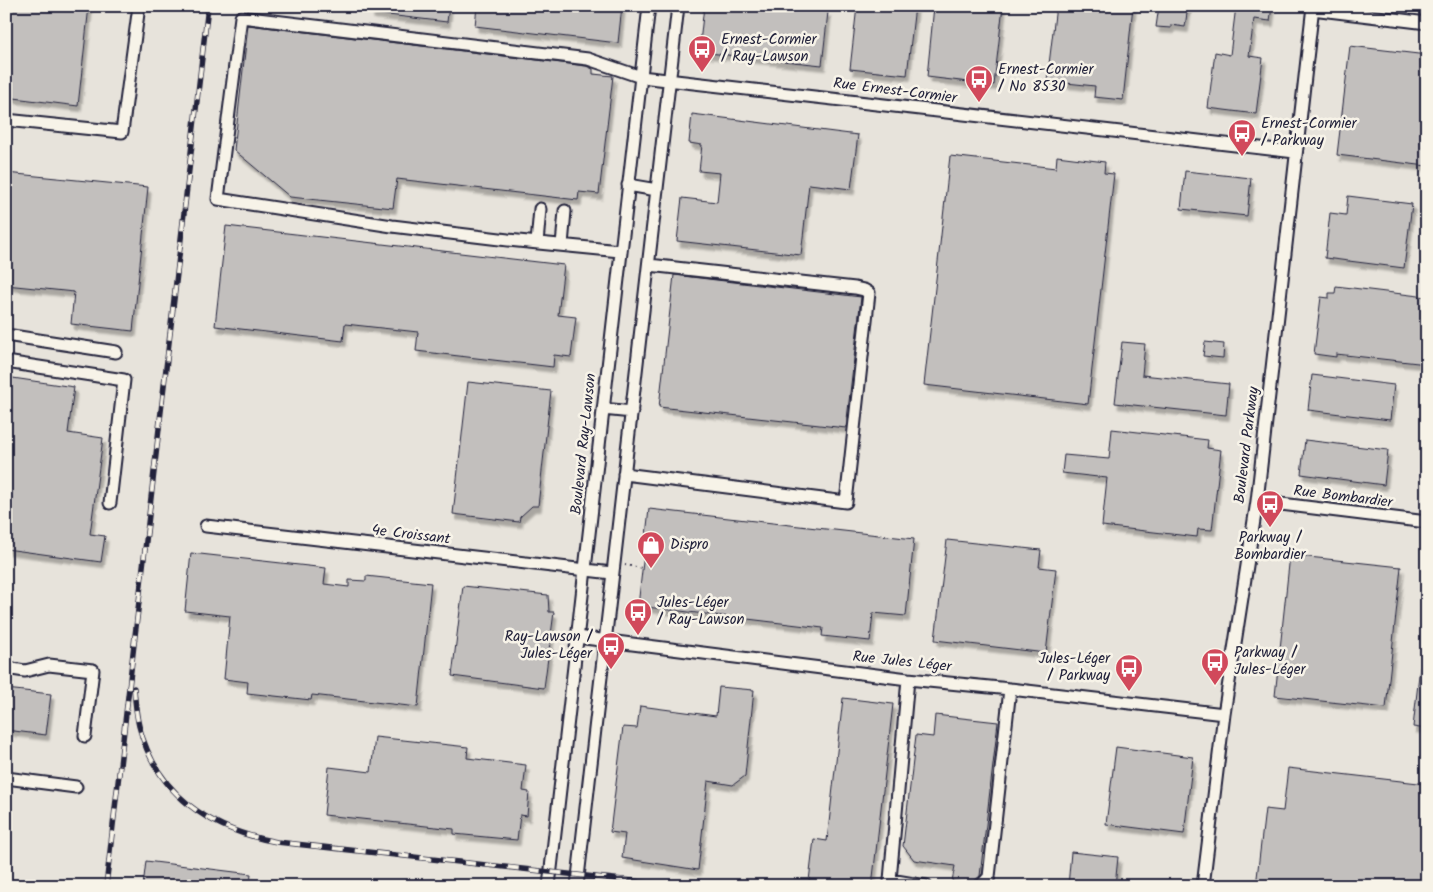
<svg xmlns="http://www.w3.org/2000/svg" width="1433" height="892" font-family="Kalam,sans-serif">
  <defs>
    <filter id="shadow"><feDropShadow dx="3" dy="5.5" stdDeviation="1" flood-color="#0004"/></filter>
  </defs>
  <rect width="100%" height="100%" fill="#f7f3e8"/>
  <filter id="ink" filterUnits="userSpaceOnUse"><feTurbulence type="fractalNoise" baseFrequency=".02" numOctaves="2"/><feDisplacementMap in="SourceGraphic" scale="10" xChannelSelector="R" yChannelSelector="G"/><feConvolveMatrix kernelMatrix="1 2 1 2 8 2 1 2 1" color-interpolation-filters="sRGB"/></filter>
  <g filter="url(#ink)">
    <path fill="#e7e3db" d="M6,6H1427V886H6Z"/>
    <path fill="#c2bfbd" stroke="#22223b" filter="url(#shadow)" d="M6,6H89L78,106L6,97Z
      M371,6H449L447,22L371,13Z
      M477,6H622L618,43L475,26Z
      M704,6H777L828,12L822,65L699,52Z
      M857,6H915L907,75L850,69Z
      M934,6H1003L994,85L927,77Z
      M1056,6H1133L1123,100L1094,97L1095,86L1047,81Z
      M1159,6H1188L1185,27L1171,25V28L1156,27Z
      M1236,6H1272L1270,21L1254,19L1249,56L1263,58L1256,114L1208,108L1215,52L1230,55Z
      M248,25L586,66L593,69V74L613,76L599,194L579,192L578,200L397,179L393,208L290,197L234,150Z
      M1350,46L1427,55V166L1337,155Z
      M692,114L858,135L851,189L809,184L801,255L677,241L682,198L717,202L720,173L699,171L702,145L689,143Z
      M950,156L1056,168L1057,156L1105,162L1104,173L1114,174L1088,404L924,385Z
      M1185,171L1251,178L1247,216L1181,209Z
      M6,173L148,187L133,331L71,324L74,292L6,285Z
      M1348,196L1412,204L1404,268L1325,258L1330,213L1346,215Z
      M226,226L564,265L558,315L576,317L571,357L554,355L553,367L416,351L418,332L345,324L343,341L215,326Z
      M674,275L861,297L846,428L659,407Z
      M1336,286L1427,297V364L1336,354V357L1314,354L1321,297L1329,298V293H1335Z
      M1122,342L1145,344L1142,375L1229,384L1226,415L1115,403Z
      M1205,342L1224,344L1223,358L1203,356Z
      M1312,375L1394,385L1390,420L1308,410Z
      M6,377L74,387L68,433L103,438L90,534L105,536L101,562L6,549Z
      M468,382L551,391L538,506H532L520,517L519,522L453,514Z
      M1112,429L1208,440L1207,448L1221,450L1212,530L1198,529L1197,537L1102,526L1107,478L1062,473L1064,455L1109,459Z
      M1305,440L1388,450L1384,485L1301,474Z
      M649,509L914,539L906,616L873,613L870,641L822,636L823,628L638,606Z
      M947,540L1041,550L1039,567L1056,569L1046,653L935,640Z
      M191,553L326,568L324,584L349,587V580L366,581V576L431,583L418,707L312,695L311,700L247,693L248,682L224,679L230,616L185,611Z
      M1290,555L1401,567L1386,708L1275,696Z
      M463,586L548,595L549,612H554L544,688L452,676Z
      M1420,666H1427V729L1413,727Z
      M719,687L754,690L745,776L733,785L708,781L698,870L622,858L625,834L610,832L623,727L637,728L640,706L716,716Z
      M6,689L51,694L46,735L6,730Z
      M843,698L893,704L872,886H848L809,881L814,839L827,841Z
      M935,715L998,722L980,876L970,884L952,881L955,866L914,860L903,846L916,735L933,737Z
      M375,737L468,747L467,758L526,765L523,791L529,792L527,816L520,815L517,840L454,834V829L324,815L329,767L371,772Z
      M1116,747L1193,757L1184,834L1106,824Z
      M1288,768L1427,784V886H1256L1265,809L1283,811Z
      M1071,852L1118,857L1115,886H1068Z
      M146,861L251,874L250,886H143Z"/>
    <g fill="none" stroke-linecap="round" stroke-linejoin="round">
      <g stroke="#22223b" stroke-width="15">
        <path id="minor" d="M1312,9L1427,23
          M6,120L122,132L139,6
          M628,185L657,190
          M537,243L540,209
          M562,245L565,211
          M620,251L508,240L392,226L218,199L241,17L588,59L641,77L1295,152
          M6,335L116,352
          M6,362L124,380L110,503
          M603,409L632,412
          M624,474L846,502L869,293L864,290L855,288L649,265
          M1257,501L1427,522
          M206,526L612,573
          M577,637L908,679L1010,689L1224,714
          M6,668L25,671L49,665L93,670L85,736
          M908,679L890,880L926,886
          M6,778L76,787
          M549,886L649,6
          M577,886L678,6
          M981,886L989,877L1010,689
          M1203,886L1224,714L1257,501L1313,6"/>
      </g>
      <path stroke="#22223b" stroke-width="2" stroke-dasharray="1 4" stroke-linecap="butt" d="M625,565L642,568"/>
      <use href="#minor" stroke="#f7f3e8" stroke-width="11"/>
      <g stroke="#22223b" stroke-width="5.5">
        <path id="rail" d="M134,688C135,701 136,714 139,726C157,795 210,830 277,842L678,886
          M106,886L208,6"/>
      </g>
      <use href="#rail" stroke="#f7f3e8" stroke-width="4" stroke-dasharray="11" stroke-linecap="butt"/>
    </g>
  </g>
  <defs>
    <g id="bus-pin" transform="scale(1.4375)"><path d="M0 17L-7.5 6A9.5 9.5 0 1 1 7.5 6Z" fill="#d1495b" stroke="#f7f3e8"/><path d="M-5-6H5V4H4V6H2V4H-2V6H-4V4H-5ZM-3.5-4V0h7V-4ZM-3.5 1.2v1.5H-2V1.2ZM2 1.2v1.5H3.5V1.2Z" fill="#fff"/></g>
    <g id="shop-pin" transform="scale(1.4375)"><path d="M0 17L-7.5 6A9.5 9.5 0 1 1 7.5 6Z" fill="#d1495b" stroke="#f7f3e8"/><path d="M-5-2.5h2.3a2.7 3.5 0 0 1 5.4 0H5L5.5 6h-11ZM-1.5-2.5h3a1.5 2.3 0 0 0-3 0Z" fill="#fff"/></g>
  </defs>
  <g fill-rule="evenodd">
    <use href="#bus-pin" x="702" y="49"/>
    <use href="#bus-pin" x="979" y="79"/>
    <use href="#bus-pin" x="1242" y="133"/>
    <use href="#bus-pin" x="1270" y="504"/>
    <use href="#shop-pin" x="651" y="545"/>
    <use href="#bus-pin" x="638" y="612"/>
    <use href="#bus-pin" x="611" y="646"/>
    <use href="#bus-pin" x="1215" y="662"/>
    <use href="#bus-pin" x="1129" y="668"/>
  </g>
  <g text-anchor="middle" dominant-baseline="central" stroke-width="5" stroke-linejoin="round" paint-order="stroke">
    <g font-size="15" fill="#22223b" stroke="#f7f3e8" text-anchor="start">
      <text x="721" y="40">Ernest-Cormier<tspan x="721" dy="17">/ Ray-Lawson</tspan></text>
      <text x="998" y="70">Ernest-Cormier<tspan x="998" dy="17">/ No 8530</tspan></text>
      <text x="1261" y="124">Ernest-Cormier<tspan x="1261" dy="17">/ Parkway</tspan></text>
      <text x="1270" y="538" text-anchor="middle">Parkway /<tspan x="1270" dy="17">Bombardier</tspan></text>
      <text x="670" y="545">Dispro</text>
      <text x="657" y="603">Jules-Léger<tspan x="657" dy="17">/ Ray-Lawson</tspan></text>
      <text x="592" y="637" text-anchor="end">Ray-Lawson /<tspan x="592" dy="17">Jules-Léger</tspan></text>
      <text x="1234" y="653">Parkway /<tspan x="1234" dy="17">Jules-Léger</tspan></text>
      <text x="1110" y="659" text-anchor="end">Jules-Léger<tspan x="1110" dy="17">/ Parkway</tspan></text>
    </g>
    <g font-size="15" fill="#22223b" stroke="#f7f3e8">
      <text transform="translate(895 91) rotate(7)">Rue Ernest-Cormier</text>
      <text transform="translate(584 444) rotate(-84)">Boulevard Ray-Lawson</text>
      <text transform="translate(1247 445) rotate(-83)">Boulevard Parkway</text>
      <text transform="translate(1343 497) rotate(7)">Rue Bombardier</text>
      <text transform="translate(411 535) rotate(7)">4e Croissant</text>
      <text transform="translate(902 662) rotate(6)">Rue Jules Léger</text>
    </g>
  </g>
  <rect width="1433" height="892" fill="none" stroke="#f7f3e8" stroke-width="25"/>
  <rect x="12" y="12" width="1408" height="867" fill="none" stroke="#22223b" stroke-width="2" filter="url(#ink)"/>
</svg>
